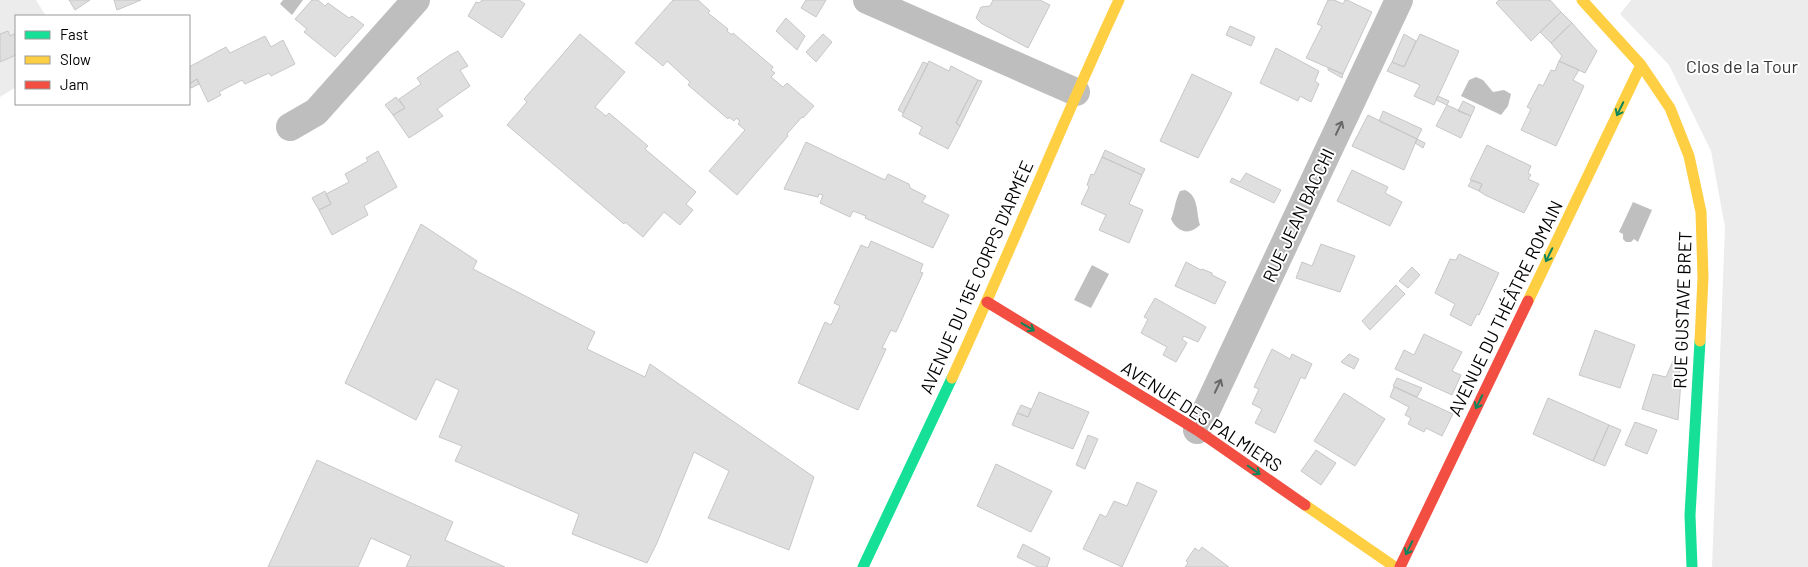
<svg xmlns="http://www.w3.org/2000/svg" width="1808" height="567" font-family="Barlow,sans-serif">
  <rect width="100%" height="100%" fill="#fff"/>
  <path fill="#ececec" d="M0,0H36L46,16H16V87L0,97Z
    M1631,0H1808V567H1712L1725,227L1711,151L1669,65L1620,14Z"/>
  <path fill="#bfbfbf" d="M283,0H303L292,15L280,4Z
    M1476,77L1483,80L1493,92L1504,90L1511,94L1508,106L1501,115L1461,96L1469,80Z
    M1185,190C1199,196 1196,212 1200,225C1189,236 1177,232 1171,219C1175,210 1175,200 1180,191Z
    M1633,202L1652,210L1638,242L1634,239L1631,242H1626L1623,239V234L1619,232Z
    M1092,265L1109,274L1091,308L1074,300Z"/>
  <path fill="#dfdfdf" stroke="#c7c7c7" d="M69,0H90L75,10Z
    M114,0H141L117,10Z
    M312,0H318L325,6L328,3L349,18L352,16L364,25L335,57L304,32L307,29L295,19Z
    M482,0H519L525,4L502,38L468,16L476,2L479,3Z
    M673,0H698L710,11L708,13L728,29L727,31L732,35L733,33L773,67L771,70L775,73L771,77L783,87L787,83L814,106L803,118L802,117L787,134L788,136L737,195L709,171L745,130L738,124L740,121L736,118L734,121L729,117L728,119L688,85L690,82L667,61L663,66L635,43Z
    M806,0H826L816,17L801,8Z
    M993,0H1040L1050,5L1028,48L981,23L976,18L981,7L990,6Z
    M1328,0H1334L1343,4L1345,0H1347L1372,12L1343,74L1306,58L1322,26L1317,24Z
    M1499,0H1550L1561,12L1531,41L1496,3Z
    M1561,12L1572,23L1551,43L1540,32Z
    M786,18L805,36L797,50L776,31Z
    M1572,23L1597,51L1585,73L1559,61L1562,56L1551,43Z
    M1230,26L1255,37L1251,46L1226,35Z
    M8,31L10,36L16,33V55L0,62V34Z
    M580,34L625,72L595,107L606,116L609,113L648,146L645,149L696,192L686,204L693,210L680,225L664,212L643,237L625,222L624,224L507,125L527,102L524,99Z
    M823,34L832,42L816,62L806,52Z
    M1404,34L1416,41L1404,67L1392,62Z
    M1420,34L1459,51L1434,105L1414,96L1420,85L1387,71L1392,62L1404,67Z
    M265,36L271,47L283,40L295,64L271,76L269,73L245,84L242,80L219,92L221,95L208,102L197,79L189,84V67L226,47L230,53Z
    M1276,48L1319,71L1315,81L1319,84L1311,102L1300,96L1298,101L1260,83Z
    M458,51L468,66L460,70L470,86L437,109L443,116L409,138L393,115L405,108L399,99L421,84L417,78L450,55Z
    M929,61L949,71L951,66L978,80L956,123L960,126L948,149L919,134L922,127L902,116Z
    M1559,61L1579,70L1573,80L1584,86L1556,146L1521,130L1531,109L1527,107L1539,84L1543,86L1551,70L1555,71Z
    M923,62L928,64L903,113L898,110Z
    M1328,68L1343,74L1342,78L1328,70Z
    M1192,74L1232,93L1198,158L1160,141Z
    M197,79L199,84L191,88L189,84Z
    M978,80L982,81L960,126L956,123Z
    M1438,96L1449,101L1447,105L1436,100Z
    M396,97L405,108L393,115L385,105Z
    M1463,101L1475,107L1471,116L1458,111Z
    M1447,105L1471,116L1461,138L1436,126Z
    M1383,111L1422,129L1417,139L1379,121Z
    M1368,115L1417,139L1404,170L1352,146Z
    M1417,139L1425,143L1423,148L1415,143Z
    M806,142L885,180L888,174L909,184L910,188L926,196L922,202L949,215L933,248L865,218L866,216L853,211L850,217L820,203L823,195L819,194L818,197L784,189Z
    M1487,145L1531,166L1528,173L1531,175L1528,179L1539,184L1524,213L1485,195L1479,191L1482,184L1470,180Z
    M1105,150L1145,169L1142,175L1102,157Z
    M378,151L397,187L364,206L368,215L332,235L319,210L331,204L326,194L349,182L345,174L368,161L366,158Z
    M1102,157L1142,175L1129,204L1143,210L1129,243L1099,230L1106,215L1081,204L1089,187L1087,185L1091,174L1094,175Z
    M1352,170L1388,187L1385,193L1402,202L1390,226L1337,201Z
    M1246,173L1281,190L1274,203L1230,182L1232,178L1240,182Z
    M1472,180L1482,184L1479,191L1468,186Z
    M325,191L331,204L319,210L312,198Z
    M421,224L477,261L473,269L595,332L587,349L645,377L650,364L814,477L789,550L708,518L729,471L694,452L657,543L647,563L572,534L579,514L455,461L462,446L439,437L459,390L436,379L416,420L345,383Z
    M871,241L923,264L920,272L923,273L896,332L891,330L882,348L886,349L858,410L798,383L825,322L831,325L840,306L834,303L861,245L868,248Z
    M1321,244L1355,256L1340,292L1296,278L1302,262L1312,266Z
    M1459,254L1499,273L1479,315L1477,314L1471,326L1450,315L1455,304L1435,293L1450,259L1456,260Z
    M1186,262L1201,270L1202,269L1212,273V275L1226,282L1215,304L1175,286Z
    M1412,267L1420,275L1408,288L1399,281Z
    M1396,285L1405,294L1370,330L1362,321Z
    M1155,298L1206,327L1198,342L1184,336L1182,339L1187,343L1176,362L1163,355L1167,347L1141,333L1148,319L1144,317Z
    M1595,330L1635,345L1620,388L1579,375Z
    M1424,334L1462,352L1452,371L1461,375L1452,395L1395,369L1404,350L1414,355Z
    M1272,349L1290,359L1292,354L1312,364L1305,379L1301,377L1275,433L1255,423L1262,409L1252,404L1259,389L1254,387Z
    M1349,354L1359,359L1354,369L1341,362Z
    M1673,361L1682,363L1677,380L1681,381L1678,420L1642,409L1653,374L1666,377Z
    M1397,378L1422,388L1417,397L1393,386Z
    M1394,387L1453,414L1442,436L1426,428L1424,432L1408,424L1411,418L1405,415L1409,407L1390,397Z
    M1039,392L1089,412L1073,449L1012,425L1017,413L1028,417Z
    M1344,393L1385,419L1355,466L1314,441Z
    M1548,398L1609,425L1593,461L1533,434Z
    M1021,405L1031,409L1028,417L1017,413Z
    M1635,422L1657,430L1647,454L1625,445Z
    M1609,425L1621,430L1605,466L1593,461Z
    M1088,435L1098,439L1085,469L1076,465Z
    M1316,450L1336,463L1321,485L1301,471Z
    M317,460L453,522L445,540L505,567H406L411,556L371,538L358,567H268Z
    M996,464L1052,491L1031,532L977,506Z
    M1137,482L1157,491L1122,567L1083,549L1100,514L1106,517L1114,501L1127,506Z
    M1023,544L1050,558L1047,567H1038L1017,557Z
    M1202,547L1229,567H1185L1188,563L1186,561L1195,548L1199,551Z"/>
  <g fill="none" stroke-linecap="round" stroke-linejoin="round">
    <path stroke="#bebebe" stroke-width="28" d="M867,0L1076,92
      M290,127L316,112L416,0
      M1197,430L1399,0"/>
    <path stroke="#16e098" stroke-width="11" d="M863,567L952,378
      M1692,567L1690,515L1700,341"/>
    <path stroke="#ffcf43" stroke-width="11" d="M1582,0L1641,65L1670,108L1689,156L1701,212L1703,278L1700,341
      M1528,301L1641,65
      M952,378C1010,253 1061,125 1119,0
      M1305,505L1395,567"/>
    <path stroke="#f24e42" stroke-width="11" d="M987,302L1197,430L1305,505
      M1400,567L1528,301"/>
  </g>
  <defs><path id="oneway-shaft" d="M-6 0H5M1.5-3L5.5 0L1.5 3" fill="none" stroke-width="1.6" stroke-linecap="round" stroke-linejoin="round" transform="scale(1.25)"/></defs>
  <g stroke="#0d865b">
    <use href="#oneway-shaft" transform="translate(1620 109) rotate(116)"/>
    <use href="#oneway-shaft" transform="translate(1549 255) rotate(116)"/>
    <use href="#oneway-shaft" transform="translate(1028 327) rotate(31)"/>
    <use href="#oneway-shaft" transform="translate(1479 402) rotate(116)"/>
    <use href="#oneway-shaft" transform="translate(1254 470) rotate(35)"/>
    <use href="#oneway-shaft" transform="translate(1409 548) rotate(116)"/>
  </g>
  <g stroke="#686868">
    <use href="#oneway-shaft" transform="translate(1339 128) rotate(-65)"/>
    <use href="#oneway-shaft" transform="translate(1218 386) rotate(-65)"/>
  </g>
  <g text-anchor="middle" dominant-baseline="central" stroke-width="4" stroke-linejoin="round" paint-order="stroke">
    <g font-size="18" fill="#333" stroke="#fff">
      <text x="1742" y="66">Clos de la Tour</text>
    </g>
    <g font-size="18" fill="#000" stroke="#fff">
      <text transform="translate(1298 215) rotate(-65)">RUE JEAN BACCHI</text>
      <text transform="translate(976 277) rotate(-66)">AVENUE DU 15E CORPS D'ARMÉE</text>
      <text transform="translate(1505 308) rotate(-64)">AVENUE DU THÉÂTRE ROMAIN</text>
      <text transform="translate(1682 310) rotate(-88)">RUE GUSTAVE BRET</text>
      <text transform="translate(1202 416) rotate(33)">AVENUE DES PALMIERS</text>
    </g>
  </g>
  <rect x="15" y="15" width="175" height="90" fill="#ffffff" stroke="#999999"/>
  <rect x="25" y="31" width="25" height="8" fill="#16e098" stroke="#999999"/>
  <text x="60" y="40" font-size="15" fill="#000000">Fast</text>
  <rect x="25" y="56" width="25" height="8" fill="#ffcf43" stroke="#999999"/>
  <text x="60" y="65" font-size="15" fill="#000000">Slow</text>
  <rect x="25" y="81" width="25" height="8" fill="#f24e42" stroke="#999999"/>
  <text x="60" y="90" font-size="15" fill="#000000">Jam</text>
</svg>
